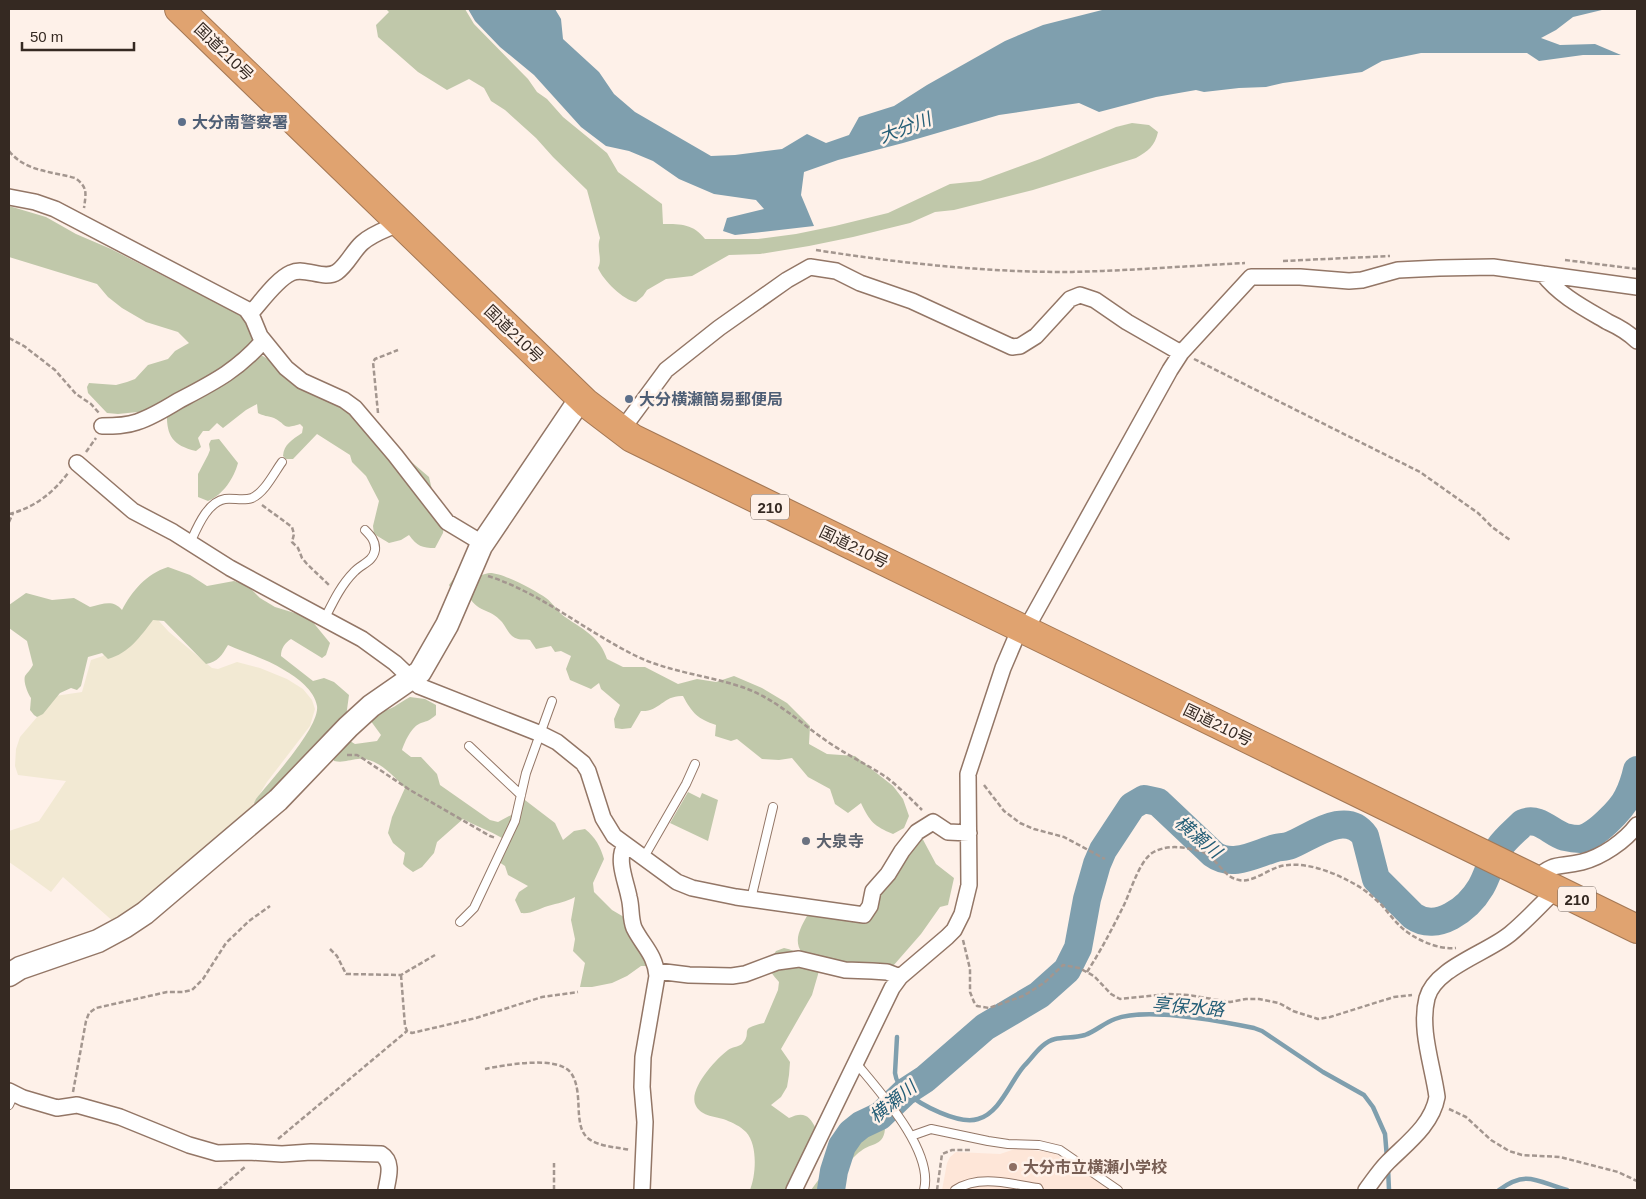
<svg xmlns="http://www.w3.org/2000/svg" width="1646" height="1199" font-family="Helvetica,'Noto Sans JP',sans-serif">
  <rect width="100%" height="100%" fill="#fef1e9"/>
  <path fill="#fee6d8" d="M1018,1148L1054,1153L1112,1190H942L947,1163L950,1157L956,1152L1000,1154Z"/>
  <path fill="#f2e9d3" d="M149,610L169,632L212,668L218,669L237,662L260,668L287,679L303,689L312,700L315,709L310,726L267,782L248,813L115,923L63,877L51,892L22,871L9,862V831L39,821L66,781L18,775L15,766L16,749L20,737L55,696L82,692L91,660L103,656Z"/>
  <path fill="#c0c8aa" d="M386,9H465L474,24L528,79L537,92L547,99L563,117L607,153L618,172L662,204L663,224C682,224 693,224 705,239H758L796,234L835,226L888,213L950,184L980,181L1040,159L1116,127L1132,123L1149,125L1158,132C1155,146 1148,151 1136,158L1033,190L954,210L935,212L910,223L853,237L809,246L760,254L729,255L692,276L666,279L647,290L643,296L636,302C623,300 603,280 598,268C603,259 596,249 600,238L587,190L553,157L536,138L505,110L491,101L484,88L469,79L447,90L418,72L378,37L376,25L389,12Z
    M9,206L46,217L76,234L111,249L193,291L238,312L250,325L254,342L247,357L261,355L346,406L429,477L433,494L445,512L443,533L435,548C422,548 417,546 409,535L401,540L389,543L374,534L373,526L379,501L366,476L352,462L350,455L317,434L293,459H286L283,456C284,444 292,440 302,433L303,427L300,424C281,430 288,425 274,418C268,416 263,416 258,413L257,404L246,410L223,428L217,423L209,431H203L198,438L201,447L196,451C170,445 166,433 167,409L118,414L107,413L88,393L87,387L89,383L116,385L127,382L135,379L148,365L168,359L175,351L189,343L178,332L146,322L122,308L108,297L97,284L9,257Z
    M219,439L238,463C234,478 223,495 208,501L198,497V474L208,455L210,450L209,444L211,440Z
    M463,565H477L482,575C485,574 487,573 490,573C503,573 535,590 546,598C553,603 558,612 565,617C584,630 600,637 607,659L623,667H645L678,684L697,679L716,682L734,676L762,688L787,703L810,726L809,744L827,754L855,756L893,786L903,799L909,816L904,828L893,834C874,826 870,822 861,803L848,813L835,804L830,789L808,777L792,758L779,760L762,759L737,739L731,741L715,736L716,725C698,719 692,713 683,696C663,695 660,712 641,711L631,728L622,729L615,728L614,719L620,705L601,689L599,683L591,689L570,680L566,669L571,656L561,651L555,652L551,646L536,649L530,640C526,639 521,640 518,639C509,637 507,628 502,622C489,607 477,614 467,593L454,595L449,585Z
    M168,567L190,575L207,586L234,581L248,586L260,598L275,607L298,614L312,621L330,643L326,655L322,658L291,639C285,643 281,648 281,656L313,681L324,678L334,682L349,695L346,717L256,806L254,803L256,799C270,781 320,727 317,706C315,691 297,677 284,670C267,659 246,653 228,645C222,655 218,662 206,664L164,621L153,620C140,637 129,653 108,659L102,653L88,657L81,686L77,690L71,688L60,693L43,714L37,717L34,715L30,710L31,698C28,694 23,682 25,676C27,673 31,669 33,665L27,641L9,628V605L26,593L52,600L74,598L90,607C103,604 113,599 122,610C132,591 146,574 168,567Z
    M410,697L425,699L436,705V715C430,720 428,721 421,723C412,726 405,741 402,750L411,757H421L437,774L440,785L490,820L498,822L513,814L514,803L521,797L555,823L563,840L574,831L585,829C596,838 600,846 604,859L593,883L594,892L612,910L629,920L653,966H641L627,976L612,983L592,987H580L585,963L573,951L575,939L571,920L575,897C566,902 558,903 548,906C538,909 532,914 521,913L515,900L519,892L528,886L508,875L505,866L496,860L502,838C490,831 476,826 463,819L437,842L434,853L422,867L413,872L406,867L403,864L405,853L393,843L388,833L392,817L405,788C393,775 376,757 358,759C348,760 343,763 334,761L333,756L345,738L355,744L377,741L381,735L365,713L372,710C389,714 395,705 410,697Z
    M688,792L700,798L702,793L718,800L708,841L670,823Z
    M920,834L936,864L954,878L948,905L940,907L921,934L893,966L852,967L802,953C792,939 802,926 809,912L861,918L873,904Z
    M784,948C798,950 808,961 819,971L812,995L781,1049L790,1062L789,1075L787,1087L781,1097L771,1105L789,1118C803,1111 810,1115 816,1129L787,1190H750C756,1175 758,1145 746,1132C740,1126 733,1123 726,1120C716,1116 702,1117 696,1106C687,1090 716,1059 728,1050C732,1047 738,1047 742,1044C754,1032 736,1029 764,1023L778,990L779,982C767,968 766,966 776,951Z
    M880,1120L885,1124C886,1147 872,1142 861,1151C851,1157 837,1179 835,1190H811L836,1156C853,1147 860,1126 880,1120Z"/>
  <path fill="#7f9fae" d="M468,9H555L561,19L563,39L599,72L614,94L635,112L711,156L735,155L782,149L807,134L826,143L849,135L859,117L894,106L927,85L1005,41L1043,25L1106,9H1606L1573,17L1556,30L1541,38L1560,45L1595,44L1621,55H1583L1539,61L1527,53H1421L1382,61L1362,72L1283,83L1266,87L1239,88L1204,92L1196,90L1156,97L1099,112L1079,103L999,115L903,143L838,160L804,172L801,195L814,226L735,235L723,231L727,218L764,209L756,200L714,194L679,179L653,161L629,151L606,146L581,127L534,75L500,47L475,21Z"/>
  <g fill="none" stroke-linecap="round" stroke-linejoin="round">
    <path stroke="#7f9fae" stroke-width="4.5" d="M897,1037L895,1073C896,1080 900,1088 906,1092C920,1105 959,1125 978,1119C1000,1113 1010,1082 1024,1066C1033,1057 1042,1042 1055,1039C1065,1037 1075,1038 1085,1035C1096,1031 1104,1023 1115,1019C1146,1007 1220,1021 1254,1028L1262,1031L1323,1072L1364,1095L1373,1107L1385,1134L1387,1158
      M1388,1168L1389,1190
      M1499,1190C1527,1169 1538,1182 1567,1190"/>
    <path stroke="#7f9fae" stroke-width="28" d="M831,1190L834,1171L842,1146L851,1133L861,1125L880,1116L905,1092L925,1079L985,1027L1039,995L1067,970L1078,948L1087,899L1097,864L1103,850L1132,806L1144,799L1158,802L1213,854C1232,868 1255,854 1276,848C1281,847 1286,847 1291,845C1311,837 1346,809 1365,836L1376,879L1413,916C1437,933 1468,909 1481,887C1488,875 1491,860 1499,848C1505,839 1515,831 1523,823C1539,816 1551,833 1565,837C1569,838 1576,839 1580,839C1595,837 1622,809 1628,796C1632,788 1635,779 1637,770"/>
    <g stroke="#937666" stroke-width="10">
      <path id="lane" d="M190,543C197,528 207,502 225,499C234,498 244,501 252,498C265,492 274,473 282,462
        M325,618C333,602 341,585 354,572C361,564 373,562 375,550C376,541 370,535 365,530
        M469,746L521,795
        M644,857L686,784L695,764
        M751,899L773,807
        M460,922L474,908L515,821L526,773L552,701
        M856,1063C880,1092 934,1151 924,1190
        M9,1105L14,1094
        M911,1136L931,1129L988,1141L1008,1144L1039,1145L1060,1150L1118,1190
        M955,1190C979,1174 1011,1184 1038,1188L1039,1190"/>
    </g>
    <g stroke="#937666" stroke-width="18">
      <path id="street" d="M9,197L35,202L55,209L246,309L253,319L260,336L286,368L302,381L344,400L355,408L395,455L447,522L482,543
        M1543,274C1560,296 1584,308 1608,322C1619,327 1629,333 1637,341
        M250,314C261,302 277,279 291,273C305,266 324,281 337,272C347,265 353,251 362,243C373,233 388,229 400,223
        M102,426C114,426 126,426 137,422C152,417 165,409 178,401C212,383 237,371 263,341
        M621,431L666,370L719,328L787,280L810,267L836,271L860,283L912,301L1012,347L1020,346L1036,336L1070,299L1080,295L1095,300L1127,322L1181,353
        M77,463L133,511L173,532L230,568L362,639L395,663L419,686L541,734L557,742L583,763L588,771L603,818L614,836L677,882L692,888L736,897L864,915L870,906L873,891L888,874L902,851L917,832L933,822L948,832L969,833
        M1025,631L1170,370L1181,353L1251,277H1300L1349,281L1362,280L1398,270L1439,268L1493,267L1637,287
        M625,845C616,860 626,881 629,897C632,908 630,918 634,928C643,946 655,954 657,976L643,1057L642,1087L645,1122L642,1190
        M1535,879C1556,861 1558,868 1582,862C1602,857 1625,841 1637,825
        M657,971L689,975L732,976L745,974L777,962L799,959L845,970L872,971L887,972L900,977
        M9,1091L23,1098L57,1108L77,1105L120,1117L189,1145L217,1153L248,1152L282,1154L311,1152L381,1154C394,1162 388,1178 386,1190
        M794,1190L892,988L900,977L947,937L954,930L962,914L969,885L968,774L1003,668L1020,628
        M1366,1190C1373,1181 1379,1171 1388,1162C1407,1143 1432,1125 1437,1097C1433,1066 1419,1030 1427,998C1435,968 1487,953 1510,934C1527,920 1541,904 1557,889"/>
    </g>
    <g stroke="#937666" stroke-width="25">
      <path id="secondary" d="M9,975L20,968L98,941L124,927L145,913L278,800L348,727L371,706L420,672L447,625L481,546L581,398"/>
    </g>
    <g stroke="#a47855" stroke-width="30">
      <path id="highway" d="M179,9L586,403L632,438L1637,929"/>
    </g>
    <path stroke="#a3968f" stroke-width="2.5" stroke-dasharray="5 2.5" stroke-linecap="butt" d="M9,151C26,172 51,171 75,178C88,187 86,193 84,208
      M816,250C899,263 982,272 1066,272C1126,271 1186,266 1245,263
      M1565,260L1637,269
      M1283,261L1390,256
      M9,338L24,346L55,370L76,394L91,404L99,413
      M1194,359L1420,472L1478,513L1492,527L1510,540
      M378,413L373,362L375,359L398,350
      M86,452L96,438
      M262,505L292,527L294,534L292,542L298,548L302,558L307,564L330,586
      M9,514C34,508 53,493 68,473
      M9,522L13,513
      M488,576C541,593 584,630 634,655C668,672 706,675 742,687C777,699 801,724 831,744C849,756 868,765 886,777C899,787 911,799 922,810
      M347,755H357L362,758L410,790L490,836L496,838
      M984,785L1004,811L1020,823L1034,829L1064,837L1105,859
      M963,940L970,969V992L974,1002L977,1006L989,1008L1023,996L1044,983L1063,965L1079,968L1094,976L1111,994L1120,999L1169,994L1188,995L1230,1002L1246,999H1259L1279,1003L1293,1011L1318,1019L1330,1017L1394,997L1412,995
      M330,949L337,956L346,974L401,975L435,955
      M1087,972C1100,952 1111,931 1122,909C1130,894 1138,863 1152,853C1167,844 1184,847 1200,851C1217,856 1222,877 1239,880C1251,883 1266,871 1278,867C1299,860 1328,870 1347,880C1357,885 1367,891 1375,899C1384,906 1390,916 1398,924C1411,938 1437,950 1456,948
      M401,975L405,1026L407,1031L412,1033L476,1018L542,997L578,992
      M485,1069C505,1065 558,1055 571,1073C579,1084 578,1102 579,1115C580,1124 581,1133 589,1139C600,1147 617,1147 630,1150
      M73,1092L86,1021L89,1013L96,1008L167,992H183L192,990L203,979L226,943L249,921L270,906
      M1449,1109L1466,1117L1491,1140L1509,1151L1522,1155L1560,1157L1618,1172L1637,1181
      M278,1139L407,1031
      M218,1190L245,1167
      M554,1190V1163
      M937,1190L942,1154L952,1150H970"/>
    <use href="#lane" stroke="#fff" stroke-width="8"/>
    <use href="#street" stroke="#fff" stroke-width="15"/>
    <use href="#secondary" stroke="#fff" stroke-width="22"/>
    <use href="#highway" stroke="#e0a370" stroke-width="28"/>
  </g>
  <g fill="#5c6f8a" stroke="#fef1e9" stroke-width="2">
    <circle cx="182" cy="122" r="5"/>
    <circle cx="629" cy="399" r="5"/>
  </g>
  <circle fill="#6b7280" stroke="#fef1e9" stroke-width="2" cx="806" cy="841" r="5"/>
  <circle fill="#8d6e63" stroke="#fef1e9" stroke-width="2" cx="1013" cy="1167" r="5"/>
  <g text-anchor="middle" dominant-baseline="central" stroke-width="5" stroke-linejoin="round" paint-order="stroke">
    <g fill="#fef1e9" stroke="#71655e" stroke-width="1">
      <rect x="751" y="494.5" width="38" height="25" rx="4"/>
      <rect x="1558" y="886.5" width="38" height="25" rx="4"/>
    </g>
    <g font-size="15" font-weight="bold" fill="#352922">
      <text x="770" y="507">210</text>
      <text x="1577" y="899">210</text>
    </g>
    <g font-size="16" fill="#352922" stroke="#fef1e9">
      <text transform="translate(224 52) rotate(44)">国道210号</text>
      <text transform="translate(514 334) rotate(44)">国道210号</text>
      <text transform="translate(854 547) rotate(26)">国道210号</text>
      <text transform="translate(1218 725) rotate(26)">国道210号</text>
    </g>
    <g font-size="16" font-weight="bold" fill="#4e5e75" stroke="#fef1e9" text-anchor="start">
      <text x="192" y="122">大分南警察署</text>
      <text x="639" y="399">大分横瀬簡易郵便局</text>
    </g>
    <g font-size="16" font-weight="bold" fill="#5b616d" stroke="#fef1e9" text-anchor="start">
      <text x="816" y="841">大泉寺</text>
    </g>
    <g font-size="16" font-weight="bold" fill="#785e54" stroke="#fef1e9" text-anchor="start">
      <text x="1023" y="1167">大分市立横瀬小学校</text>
    </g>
    <g font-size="18" font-style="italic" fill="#235d76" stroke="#fef1e9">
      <text transform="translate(905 128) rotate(-21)">大分川</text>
      <text transform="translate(1198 837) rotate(40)">横瀬川</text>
      <text transform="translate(1188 1007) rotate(5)">享保水路</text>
      <text transform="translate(893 1102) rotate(-39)">横瀬川</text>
    </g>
  </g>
  <rect width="1646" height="1199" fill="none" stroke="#352922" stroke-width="20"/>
  <path d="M22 42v8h112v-8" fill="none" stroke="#352922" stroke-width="2.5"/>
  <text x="30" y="42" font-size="15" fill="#352922" stroke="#fef1e9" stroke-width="4" paint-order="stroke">50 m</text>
</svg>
